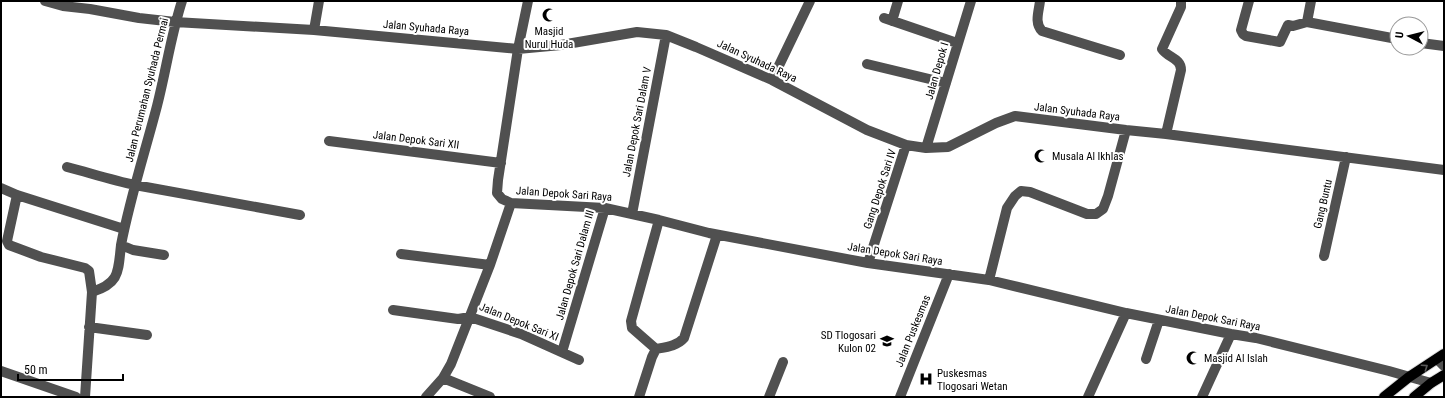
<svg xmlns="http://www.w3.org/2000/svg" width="1445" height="398" font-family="'Roboto Condensed',sans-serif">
  <rect width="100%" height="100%" fill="#fff"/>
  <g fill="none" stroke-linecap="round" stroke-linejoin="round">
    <g stroke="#dbdbdb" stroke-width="12">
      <path id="major" d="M1384,397L1409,377L1444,354
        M1414,397L1431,383L1444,375"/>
    </g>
    <path stroke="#505050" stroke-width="10" d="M45,1L63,6L90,9L139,18L175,22L314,30L518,49L561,45L637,32L666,35L696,47L772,80L867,130L906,145L926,148L948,147L996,123L1015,116L1126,130L1166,134L1444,170
      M528,1L518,49L498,180L497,193L502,199L511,203L605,208L659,220L709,233L868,263L989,280L1126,313L1231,334L1256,338L1389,371L1431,383
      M1040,1C1039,11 1034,23 1042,31L1120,55
      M1249,1L1241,30L1243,34L1246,36L1280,42L1288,25L1293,26L1307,22
      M1311,1L1307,22L1397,39
      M884,18L957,43
      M892,21L898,1
      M314,30L319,1
      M1421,43L1444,46
      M867,64L946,83
      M772,80L810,1
      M1166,134L1181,70C1181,58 1168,58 1162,49L1181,7V1
      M329,141L501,163
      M926,148L971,1
      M67,167C90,173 112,180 135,185L300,215
      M1,188L17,195L124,229
      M17,195L7,241L9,245L41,257L85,268L89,271L92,292L85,397
      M632,214L666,35
      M401,254L490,265
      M164,255L133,250L121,245C130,198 145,152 157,106C166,71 171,35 182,1
      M1324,256L1346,157
      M868,263L906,145
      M989,280L1007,208L1015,196L1021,191L1030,192L1087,214H1096L1103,209L1108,196L1126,130
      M92,292C120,283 118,272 121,245
      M393,310L458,319L470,317
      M470,317L521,334L579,360
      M89,327L147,335
      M656,349L632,328L631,321L659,220
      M562,352L605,208
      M1146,359L1159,320
      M1437,359L1444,366
      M1,371L76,397
      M443,378L490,397
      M426,397L443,378L451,364L490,265L511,203
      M639,397L652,357L656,349C667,347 677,346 684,338L717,235
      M769,397L783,362
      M900,397L949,274
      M1088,397L1126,313
      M1202,397L1231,334"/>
    <use href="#major" stroke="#000" stroke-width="10"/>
  </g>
  <defs><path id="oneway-chevron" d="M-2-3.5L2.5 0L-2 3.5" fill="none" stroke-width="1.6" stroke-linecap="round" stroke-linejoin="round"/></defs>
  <use stroke="#595959" href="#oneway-chevron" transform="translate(1425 367) rotate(-34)"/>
  <defs>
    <g id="mosque-bare" transform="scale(1.08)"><path d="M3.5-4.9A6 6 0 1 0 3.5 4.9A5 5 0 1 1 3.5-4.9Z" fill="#000" stroke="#fff" stroke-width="2.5" paint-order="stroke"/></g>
    <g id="school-bare" transform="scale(1.08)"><path d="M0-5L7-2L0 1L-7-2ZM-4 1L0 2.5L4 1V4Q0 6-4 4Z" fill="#000" stroke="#fff" stroke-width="2.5" paint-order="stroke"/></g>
    <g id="hospital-bare" transform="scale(1.08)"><path d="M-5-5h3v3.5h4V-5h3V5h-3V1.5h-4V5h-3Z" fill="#000" stroke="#fff" stroke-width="2.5" paint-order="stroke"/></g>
  </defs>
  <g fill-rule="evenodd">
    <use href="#mosque-bare" x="549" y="15"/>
    <use href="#mosque-bare" x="1041" y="156"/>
    <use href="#school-bare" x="887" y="341"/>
    <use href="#mosque-bare" x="1193" y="358"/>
    <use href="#hospital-bare" x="926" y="379"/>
  </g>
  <g text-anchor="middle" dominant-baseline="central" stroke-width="4" stroke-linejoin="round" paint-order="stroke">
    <g font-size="11" fill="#000" stroke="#fff">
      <text transform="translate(426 28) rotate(5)">Jalan Syuhada Raya</text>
      <text transform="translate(757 61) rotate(25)">Jalan Syuhada Raya</text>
      <text transform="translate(937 71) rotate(-74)">Jalan Depok I</text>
      <text transform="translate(147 90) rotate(-76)">Jalan Perumahan Syuhada Permai</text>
      <text transform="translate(1077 112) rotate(7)">Jalan Syuhada Raya</text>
      <text transform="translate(637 122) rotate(-79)">Jalan Depok Sari Dalam V</text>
      <text transform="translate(416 140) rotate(7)">Jalan Depok Sari XII</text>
      <text transform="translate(880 189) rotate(-72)">Gang Depok Sari IV</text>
      <text transform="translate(564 194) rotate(4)">Jalan Depok Sari Raya</text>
      <text transform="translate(1323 204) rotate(-77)">Gang Buntu</text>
      <text transform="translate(895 254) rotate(9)">Jalan Depok Sari Raya</text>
      <text transform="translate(575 265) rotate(-74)">Jalan Depok Sari Dalam III</text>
      <text transform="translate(1213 318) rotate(11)">Jalan Depok Sari Raya</text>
      <text transform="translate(519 322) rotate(22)">Jalan Depok Sari XI</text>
      <text transform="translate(913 331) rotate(-68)">Jalan Puskesmas</text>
    </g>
    <g font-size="11" fill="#000" stroke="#fff" text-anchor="start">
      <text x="549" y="31" text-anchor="middle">Masjid<tspan x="549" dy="13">Nurul Huda</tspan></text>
      <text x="1052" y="156">Musala Al Ikhlas</text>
      <text x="876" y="335" text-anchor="end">SD Tlogosari<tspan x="876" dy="13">Kulon 02</tspan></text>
      <text x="1204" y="358">Masjid Al Islah</text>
      <text x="937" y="373">Puskesmas<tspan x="937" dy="13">Tlogosari Wetan</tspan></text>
    </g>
  </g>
  <rect width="1445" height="398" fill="none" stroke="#000000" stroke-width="4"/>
  <g transform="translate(1409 36) rotate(277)"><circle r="19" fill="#ffffff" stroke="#999999"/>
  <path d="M0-3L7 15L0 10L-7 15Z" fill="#000000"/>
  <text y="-6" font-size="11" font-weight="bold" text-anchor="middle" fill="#000000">U</text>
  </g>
  <path d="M18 374v6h105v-6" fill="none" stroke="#000000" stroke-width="2"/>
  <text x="24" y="374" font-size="12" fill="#000000" stroke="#ffffff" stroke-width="3" paint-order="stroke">50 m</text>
</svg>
